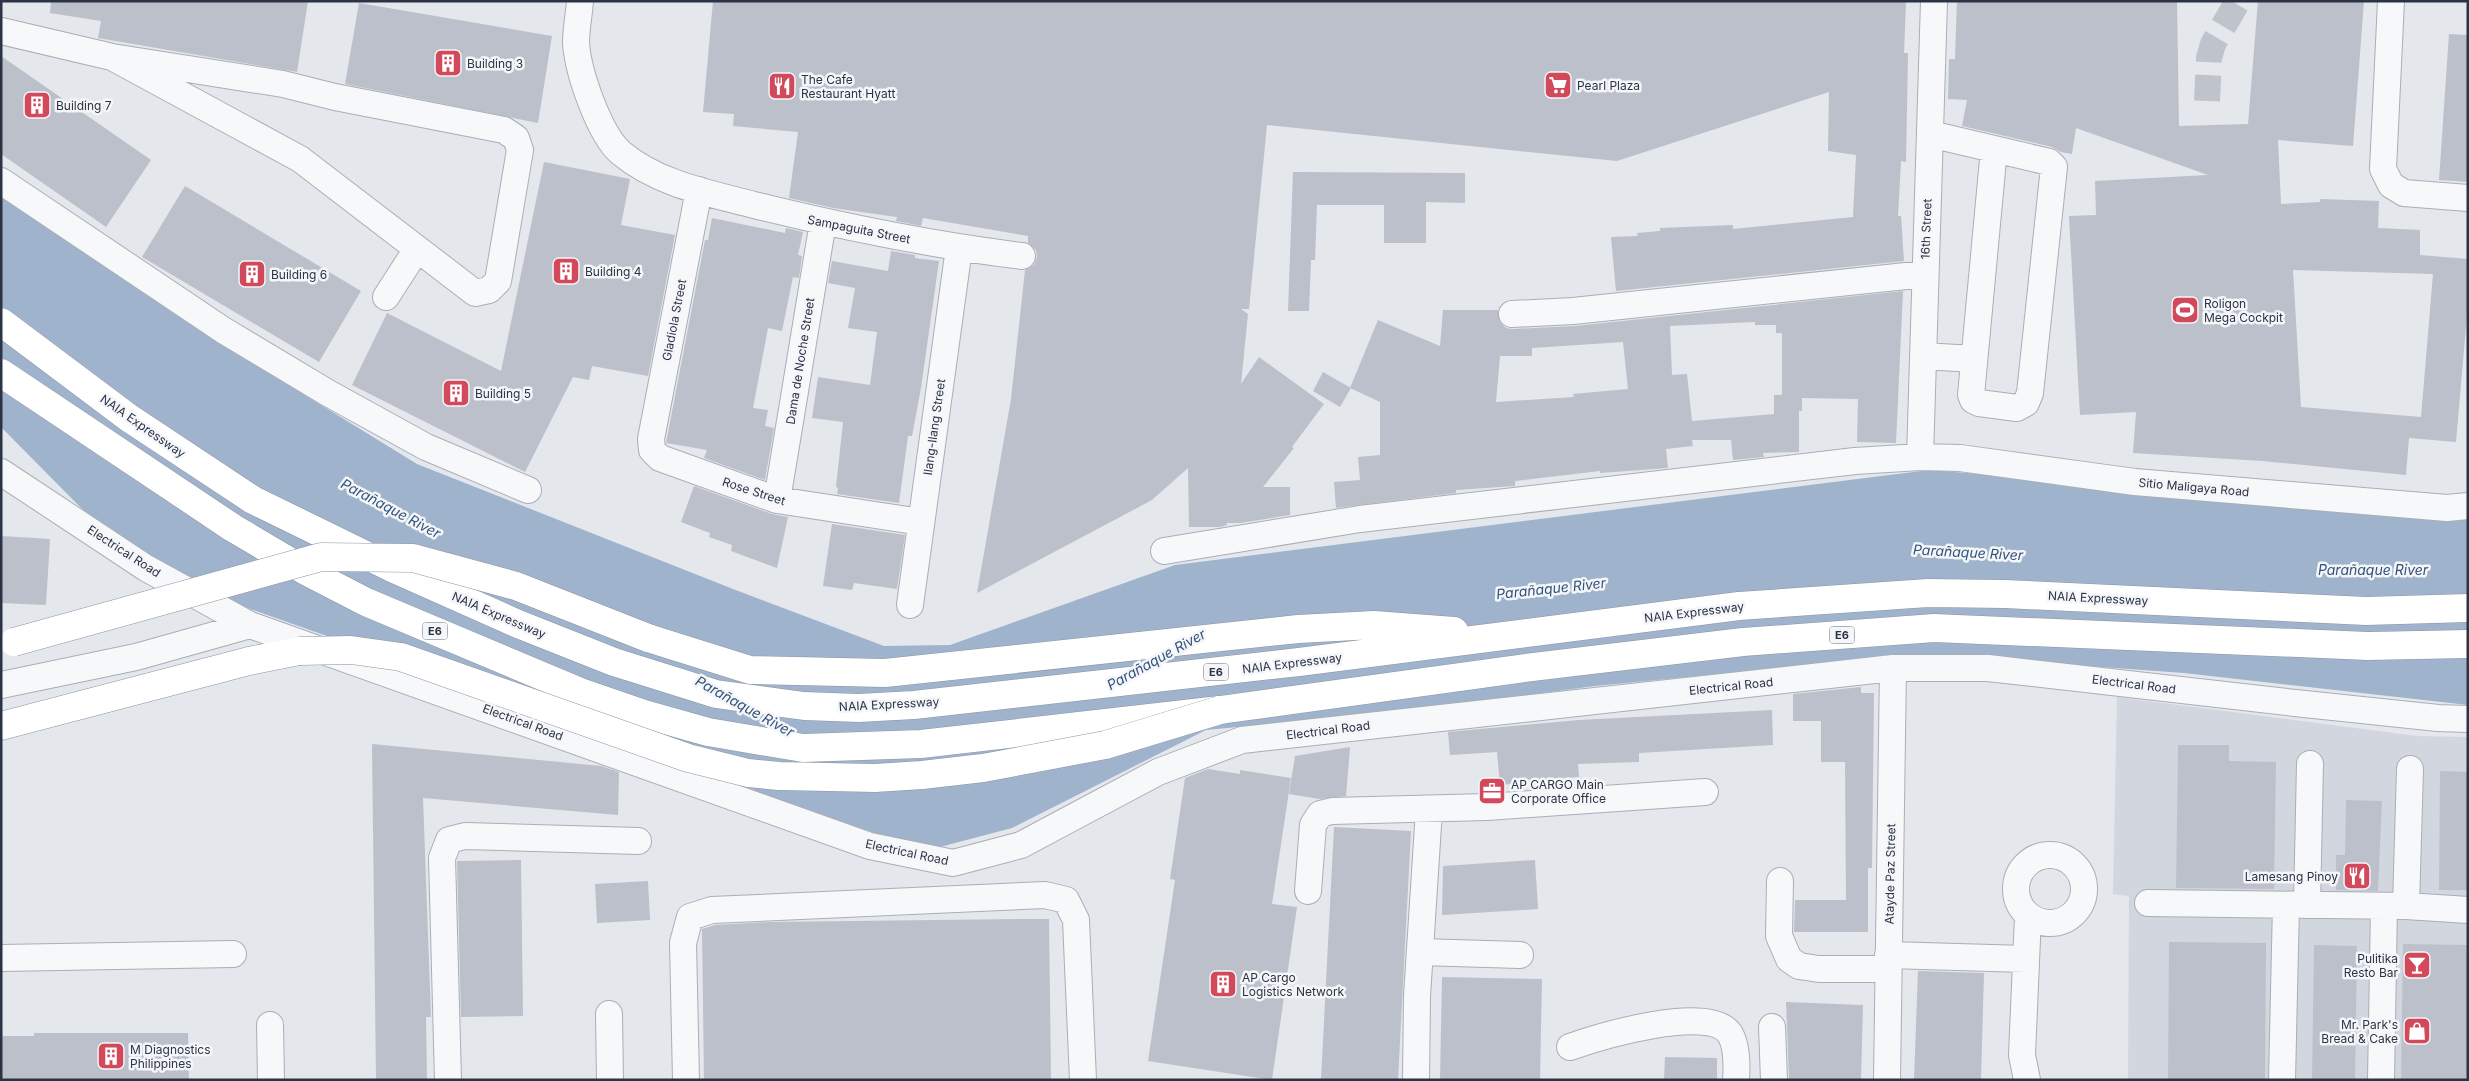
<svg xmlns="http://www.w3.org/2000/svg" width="2469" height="1081" font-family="Inter,sans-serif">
  <rect width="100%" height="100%" fill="#e4e7ec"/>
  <path fill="#d2d6de" d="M2117,697L2417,736L2468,737V1080H2128L2129,896L2113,894Z"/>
  <path fill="#9fb4cc" d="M1,192L308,397L417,464L733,589L884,646L950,645L1175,565L1929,470L2459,512L2468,510V705L2184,673L1923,654L1595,686L1424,709L1206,730L1012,828L902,857L603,734L208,594L93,520L1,427Z"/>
  <path fill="#bbc0ca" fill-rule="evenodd" d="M51,1H308L297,72L98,38L101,21L50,13Z
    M713,1L1906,2L1904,53H1908L1906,162L1901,161L1898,216H1901L1904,261L1616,291L1611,237L1638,236L1637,233L1660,231V228L1733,225V229L1853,217L1856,155L1828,151L1829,92L1617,161L1267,125L1249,309H1241L1248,314L1241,384L1259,357L1324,404L1292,447L1294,448L1263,487H1290V515L1240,523H1227V525L1220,527H1189L1188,468L1152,500L977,593L1011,399L1025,270L1034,265L1037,257L1036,250L1028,243V236L923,218L921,226L896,221L897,217L833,208L789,198L798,132L733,126L734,114L703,112Z
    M1957,1H2177L2179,126L2248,124L2258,1H2364L2353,146L2278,140L2281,204L2320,202V199L2379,201L2378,228L2420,230V255L2468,259V303L2456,442L2409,438L2406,475L2262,461L2133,453L2136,412L2080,415L2069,216L2096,215L2095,181L2208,175L2076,128L2072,154L2061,152L2052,147L1962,126L1967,100L1948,99L1949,59H1955ZM2293,270L2433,274L2421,417L2301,407Z
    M359,3L552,36L538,123L345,84Z
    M2449,34L2468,35V182L2439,180Z
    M1,56L151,160L106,227L1,154Z
    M544,162L630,179L621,225L675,235L648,376L592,366L589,380L573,377L525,472L352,385L387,313L501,371Z
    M1293,172L1465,173V203L1426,202V243H1384V205H1317L1315,260H1311L1309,311H1288Z
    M185,186L361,291L319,362L142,257Z
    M712,218L785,233L786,228L803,232L798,255L802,256L799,278L793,277L782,331L768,328L753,408L768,410L765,426L774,428L765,480L704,458L707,450L666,443L705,240H708Z
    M891,251L915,255V258L939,261L921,388L912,436H908L899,503L837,494L838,488L836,487L843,422L812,418L818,377L870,385L877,332L848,328L855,288L828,283L832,261L888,271Z
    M1903,291L1896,443L1857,442L1858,399L1802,398V411H1799V452L1763,453L1764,457L1733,460L1731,440H1692L1693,446L1666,449L1668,468L1600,473V471L1515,481V486L1456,490V493L1336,508L1334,482L1360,480L1358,457L1380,455V402L1350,388L1378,320L1440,346L1443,310H1498L1500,322L1506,328L1513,329L1575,326ZM1755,322V325H1776V333H1782V395H1774V414L1692,421L1687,374L1672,375L1670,326ZM1623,342L1628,389L1573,394L1574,397L1496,402L1500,356H1532V348Z
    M1323,372L1351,388L1340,407L1313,391Z
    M694,486L772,514L788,517L777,568L731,551L732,545L709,537L710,533L681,522Z
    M832,524L905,535L897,589L854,583L852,590L823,586Z
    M1,536L50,539L46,605L1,603Z
    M1861,687V693H1874L1872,868H1868V932H1794L1795,900H1846L1845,762H1821V721H1793V694Z
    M1772,710L1773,745L1639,753V762L1578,764L1579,777L1523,780V783L1500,785L1497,752L1450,755L1448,732L1579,720Z
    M372,744L601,766L619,772L618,815L423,798L431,1017H426L427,1080H376Z
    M2178,745H2229V761L2276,762L2274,889L2176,888Z
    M1350,747L1346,796L1319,799L1289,794L1295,756Z
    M1208,769L1240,774V770L1291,778L1272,904L1297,907L1272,1080L1148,1061L1175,880L1170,879L1185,778Z
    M2440,771L2468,772V890H2439Z
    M2346,800L2382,801L2378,891L2336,890V855H2345Z
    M1334,827L1411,831L1398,1080H1321Z
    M521,860L523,1016L461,1017L457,861Z
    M1535,860L1538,909L1442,915L1443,866Z
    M648,881L650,920L597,923L595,884Z
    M1020,919H1049L1051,1080H704L702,929L715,925L769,922Z
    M2169,942L2266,943L2265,1080H2168Z
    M2403,944L2468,945V1080H2401Z
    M2314,945L2357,946L2355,1080H2312Z
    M1918,971L1984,973L1981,1080H1914Z
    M1442,977L1542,979L1540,1080H1440Z
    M1786,1002L1863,1005L1861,1080H1789Z
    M34,1033H188L189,1080H1V1036H34Z
    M1665,1057L1717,1058V1080H1664Z"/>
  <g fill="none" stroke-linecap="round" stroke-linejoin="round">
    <path stroke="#bfc3cb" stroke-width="26" stroke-dasharray="26 13" stroke-linecap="butt" d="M2207,101L2209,58L2213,44L2238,1"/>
    <g stroke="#a9aeb7" stroke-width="28">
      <path id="minor" d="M580,1C579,15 576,29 576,43C578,72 599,134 621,153C658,184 709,193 754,205C843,227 932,245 1022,256
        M2391,1L2383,169L2391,185L2404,193L2468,198
        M1,31L112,57L283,84L335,97L504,130L516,138L520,150L498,281L489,290L475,293L300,159L112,57
        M1930,134L2049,162L2054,167L2030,393L2026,403L2017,408L1979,403L1973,400L1971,395L1994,149
        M1,181L223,330L328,393L426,447L528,490
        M699,190L651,439L652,450L660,458L777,500L921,522
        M386,297L417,249
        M1512,314L1573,311L1925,274
        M1923,356L1974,359
        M1920,457L1934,1
        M1,472L146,568L250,625L870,846L953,863L1021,845L1158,772L1242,740L1893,668H1988L2295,703L2438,718L2468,719
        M777,500L823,222
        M1164,551L1360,519L1855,461L1920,457L1960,458L2135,482L2447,508L2468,506
        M910,605L959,248
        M1,685L136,657L250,625
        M2016 889a34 34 0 1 1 68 0a34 34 0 1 1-68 0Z
        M1780,881L1779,936L1789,959L1799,966L1819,969H1888
        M1308,891L1313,825L1320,814L1332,811L1487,807L1705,792
        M2148,903L2406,906L2468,910
        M2307,905L2310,764
        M2406,906L2410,769
        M1420,952L1520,955
        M1888,955L2026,959
        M1,958L233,954
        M609,1014L610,1080
        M270,1025L271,1080
        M1772,1027L1774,1080
        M1570,1047C1598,1037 1710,1003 1730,1034C1737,1046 1737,1066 1736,1080
        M448,1080L442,858L449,840L465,836L638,841
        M686,1080L683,943L690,917L712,910L1045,895L1066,900L1076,920L1083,1080
        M1416,1080L1417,996L1429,810
        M1887,1080L1893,668
        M2027,1080L2022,1055L2028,916
        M2282,1080L2286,905
        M2381,1080L2384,906"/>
    </g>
    <g stroke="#8b94a3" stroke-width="29">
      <path id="highway" d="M1,322L129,418L253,500L392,568L518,624L614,662L716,694L804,706L859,708L914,705L1299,662L1739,606L1928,593L2005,594L2366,611L2468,608
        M1,373L233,528L304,570L366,602L580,692L644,714L708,732L803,748L921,744L1220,710L1525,668L1743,642L1934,628L2368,646L2468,644
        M648,638L750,670L885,673L1298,629L1374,625L1454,631
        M1,726L249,661L299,651"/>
    </g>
    <use href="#minor" stroke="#f7f8fa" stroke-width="26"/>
    <use href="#highway" stroke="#fff" stroke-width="28"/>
    <g stroke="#8b94a3" stroke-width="29" stroke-linecap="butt">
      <path id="highway-bridge" d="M14,642L321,557L413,558L516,586L648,638
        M299,651L351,650L401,657L688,758L748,773L779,776L875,778L922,775L983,768L1105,745L1220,710"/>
    </g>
    <use href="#highway-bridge" stroke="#fff" stroke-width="28"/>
  </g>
  <defs>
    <g id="building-square" transform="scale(1.4375)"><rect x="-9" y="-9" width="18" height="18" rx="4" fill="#d1495b" stroke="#f4f6f9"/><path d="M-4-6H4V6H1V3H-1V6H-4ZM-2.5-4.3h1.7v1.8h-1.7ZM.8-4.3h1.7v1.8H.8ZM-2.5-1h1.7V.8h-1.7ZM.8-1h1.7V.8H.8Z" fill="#fff"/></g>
    <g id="supermarket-square" transform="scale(1.4375)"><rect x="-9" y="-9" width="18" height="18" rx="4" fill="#d1495b" stroke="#f4f6f9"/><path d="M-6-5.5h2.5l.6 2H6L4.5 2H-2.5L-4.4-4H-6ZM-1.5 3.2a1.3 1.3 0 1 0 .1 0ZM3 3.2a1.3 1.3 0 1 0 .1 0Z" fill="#fff"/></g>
    <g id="restaurant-square" transform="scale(1.4375)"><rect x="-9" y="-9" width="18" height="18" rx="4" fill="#d1495b" stroke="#f4f6f9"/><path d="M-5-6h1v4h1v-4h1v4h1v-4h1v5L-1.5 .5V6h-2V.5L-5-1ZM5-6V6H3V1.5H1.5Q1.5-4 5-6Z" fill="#fff"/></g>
    <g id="stadium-square" transform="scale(1.4375)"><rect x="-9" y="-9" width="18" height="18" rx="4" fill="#d1495b" stroke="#f4f6f9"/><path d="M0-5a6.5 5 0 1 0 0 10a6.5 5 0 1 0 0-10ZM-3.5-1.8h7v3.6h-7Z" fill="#fff"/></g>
    <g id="office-square" transform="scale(1.4375)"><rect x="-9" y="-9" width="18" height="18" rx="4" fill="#d1495b" stroke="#f4f6f9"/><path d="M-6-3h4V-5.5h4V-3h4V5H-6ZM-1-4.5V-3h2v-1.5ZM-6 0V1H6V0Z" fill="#fff"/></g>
    <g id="bar-square" transform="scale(1.4375)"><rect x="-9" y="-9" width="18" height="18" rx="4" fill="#d1495b" stroke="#f4f6f9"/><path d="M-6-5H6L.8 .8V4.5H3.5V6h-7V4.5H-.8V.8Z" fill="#fff"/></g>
    <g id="shop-square" transform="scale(1.4375)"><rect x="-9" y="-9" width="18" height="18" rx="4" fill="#d1495b" stroke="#f4f6f9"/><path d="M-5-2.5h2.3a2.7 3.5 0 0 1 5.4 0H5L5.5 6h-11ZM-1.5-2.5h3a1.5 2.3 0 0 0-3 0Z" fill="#fff"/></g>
  </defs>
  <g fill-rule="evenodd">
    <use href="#building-square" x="448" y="63"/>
    <use href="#supermarket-square" x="1558" y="85"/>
    <use href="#restaurant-square" x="782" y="86"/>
    <use href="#building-square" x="37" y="105"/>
    <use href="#building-square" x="566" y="271"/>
    <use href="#building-square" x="252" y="274"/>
    <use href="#stadium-square" x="2185" y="310"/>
    <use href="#building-square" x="456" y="393"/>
    <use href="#office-square" x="1492" y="791"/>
    <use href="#restaurant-square" x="2357" y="876"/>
    <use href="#bar-square" x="2417" y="965"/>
    <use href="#building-square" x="1223" y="984"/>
    <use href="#shop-square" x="2417" y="1031"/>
    <use href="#building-square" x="111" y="1056"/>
  </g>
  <g text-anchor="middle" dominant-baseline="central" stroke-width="5" stroke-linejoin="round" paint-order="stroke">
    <g fill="#f4f6f9" stroke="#676e7b" stroke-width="1">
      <rect x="422.5" y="622.5" width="25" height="17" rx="4"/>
      <rect x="1829.5" y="626.5" width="25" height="17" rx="4"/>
      <rect x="1203.5" y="663.5" width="25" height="17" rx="4"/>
    </g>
    <g font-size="11" font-weight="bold" fill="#2b3445">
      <text x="435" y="631">E6</text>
      <text x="1842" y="635">E6</text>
      <text x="1216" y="672">E6</text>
    </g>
    <g font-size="12" fill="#2b3445" stroke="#f4f6f9" text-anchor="start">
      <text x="467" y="63">Building 3</text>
      <text x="801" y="79">The Cafe<tspan x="801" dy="14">Restaurant Hyatt</tspan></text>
      <text x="1577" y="85">Pearl Plaza</text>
      <text x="56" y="105">Building 7</text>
      <text x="585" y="271">Building 4</text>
      <text x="271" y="274">Building 6</text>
      <text x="2204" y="303">Roligon<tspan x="2204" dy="14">Mega Cockpit</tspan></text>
      <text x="475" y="393">Building 5</text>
      <text x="1511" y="784">AP CARGO Main<tspan x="1511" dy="14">Corporate Office</tspan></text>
      <text x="2338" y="876" text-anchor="end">Lamesang Pinoy</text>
      <text x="2398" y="958" text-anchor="end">Pulitika<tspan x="2398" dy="14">Resto Bar</tspan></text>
      <text x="1242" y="977">AP Cargo<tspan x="1242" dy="14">Logistics Network</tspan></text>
      <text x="2398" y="1024" text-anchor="end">Mr. Park's<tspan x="2398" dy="14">Bread &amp; Cake</tspan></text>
      <text x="130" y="1049">M Diagnostics<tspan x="130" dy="14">Philippines</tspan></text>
    </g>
    <g font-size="12" fill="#2b3445" stroke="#f4f6f9">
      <text transform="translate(859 229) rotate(11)">Sampaguita Street</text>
      <text transform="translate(1926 229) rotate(-88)">16th Street</text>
      <text transform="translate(674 320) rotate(-79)">Gladiola Street</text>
      <text transform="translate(800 361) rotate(-81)">Dama de Noche Street</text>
      <text transform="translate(143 426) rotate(35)">NAIA Expressway</text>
      <text transform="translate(934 427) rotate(-82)">Ilang-Ilang Street</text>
      <text transform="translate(2194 487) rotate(5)">Sitio Maligaya Road</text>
      <text transform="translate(754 491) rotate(18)">Rose Street</text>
      <text transform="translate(124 551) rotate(33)">Electrical Road</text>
      <text transform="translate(2098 598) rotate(3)">NAIA Expressway</text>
      <text transform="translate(1694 612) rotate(-7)">NAIA Expressway</text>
      <text transform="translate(499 615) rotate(23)">NAIA Expressway</text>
      <text transform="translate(1292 663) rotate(-7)">NAIA Expressway</text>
      <text transform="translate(2134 684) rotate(7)">Electrical Road</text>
      <text transform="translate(1731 686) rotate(-6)">Electrical Road</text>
      <text transform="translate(889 704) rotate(-3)">NAIA Expressway</text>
      <text transform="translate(523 722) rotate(20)">Electrical Road</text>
      <text transform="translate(1328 730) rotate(-7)">Electrical Road</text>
      <text transform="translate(907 852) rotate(12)">Electrical Road</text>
      <text transform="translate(1890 874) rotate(-89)">Atayde Paz Street</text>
    </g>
    <g font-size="14" font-style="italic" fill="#34527a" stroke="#f4f6f9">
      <text transform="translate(391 508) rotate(28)">Parañaque River</text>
      <text transform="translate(1968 552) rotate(3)">Parañaque River</text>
      <text x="2373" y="569">Parañaque River</text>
      <text transform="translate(1551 588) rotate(-6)">Parañaque River</text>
      <text transform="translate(1156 659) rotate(-29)">Parañaque River</text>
      <text transform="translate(745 706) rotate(29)">Parañaque River</text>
    </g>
  </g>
  <rect width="2469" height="1081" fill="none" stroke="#2b3445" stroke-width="5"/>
</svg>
